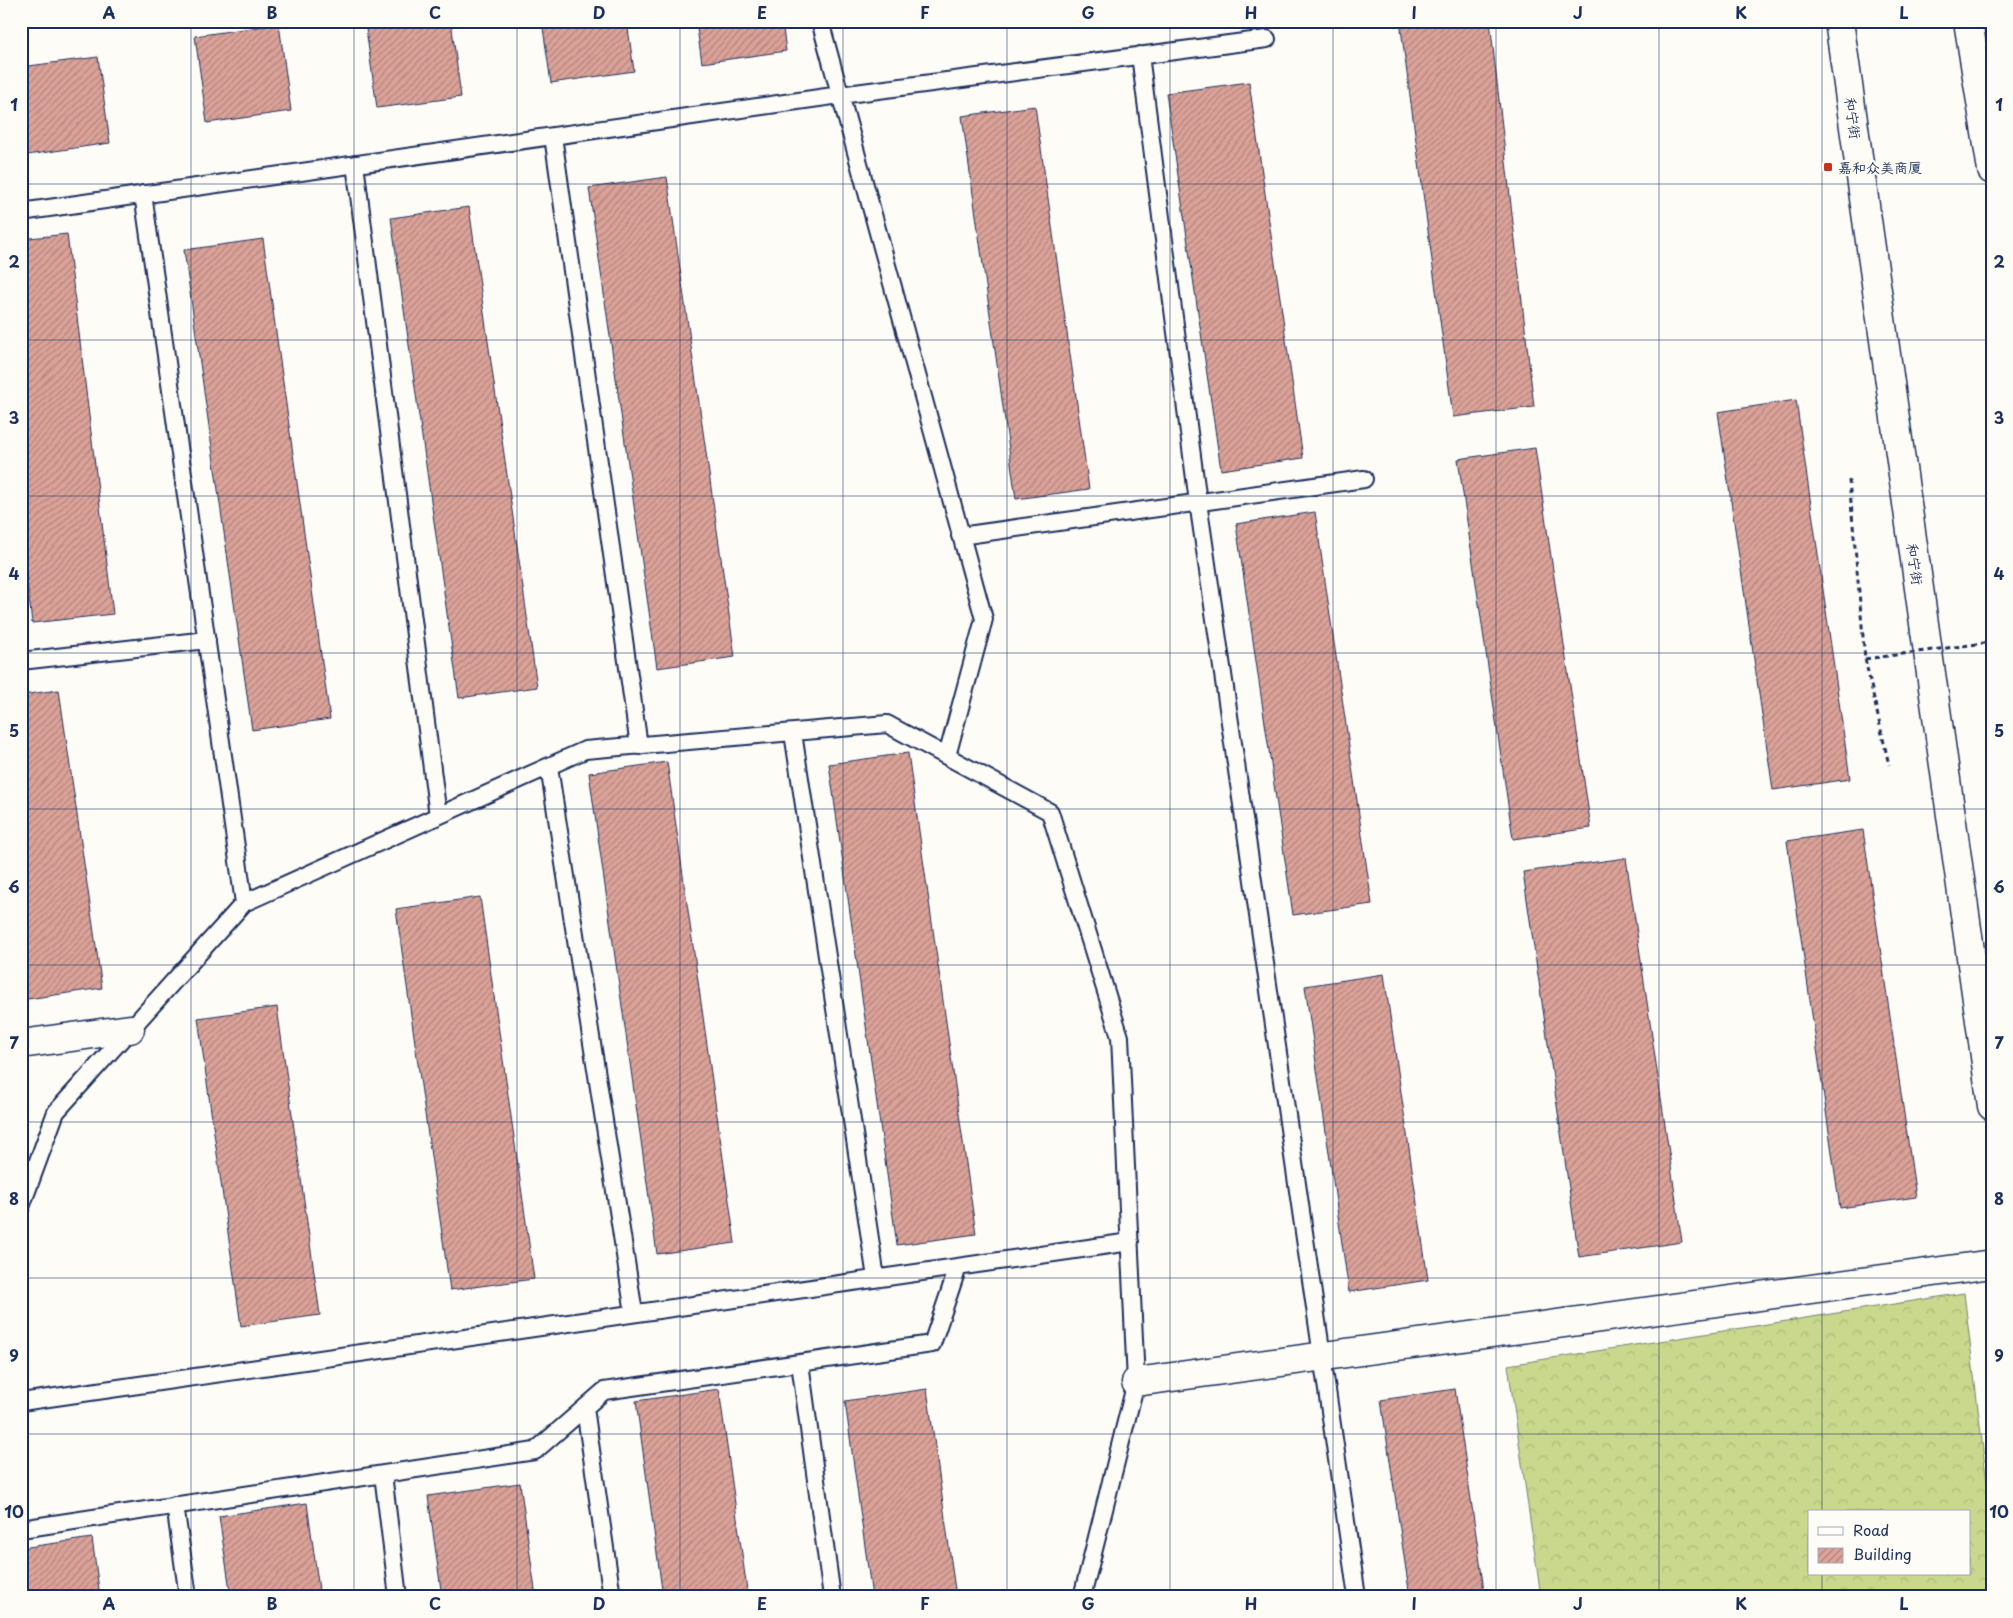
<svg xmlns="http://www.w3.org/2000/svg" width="2013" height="1618" font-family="'Playpen Sans','LXGW WenKai TC',sans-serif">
  <defs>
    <pattern id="forest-crowns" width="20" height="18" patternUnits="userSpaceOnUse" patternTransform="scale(1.25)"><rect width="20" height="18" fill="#c9d88c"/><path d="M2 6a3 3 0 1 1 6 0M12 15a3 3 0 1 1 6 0" fill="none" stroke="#acba7b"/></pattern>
    <pattern id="building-hatch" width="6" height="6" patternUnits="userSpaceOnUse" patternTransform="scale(1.25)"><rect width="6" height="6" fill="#dba298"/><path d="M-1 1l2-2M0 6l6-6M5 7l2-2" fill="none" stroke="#b1847f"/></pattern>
  </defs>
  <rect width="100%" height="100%" fill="#fdfcf7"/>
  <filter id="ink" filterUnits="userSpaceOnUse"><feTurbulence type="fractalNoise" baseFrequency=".02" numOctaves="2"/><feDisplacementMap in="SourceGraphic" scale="10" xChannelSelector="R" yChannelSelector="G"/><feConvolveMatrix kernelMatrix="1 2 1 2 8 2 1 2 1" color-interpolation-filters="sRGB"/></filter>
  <g filter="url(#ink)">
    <path fill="url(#forest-crowns)" stroke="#728475" fill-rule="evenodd" d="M1964,1293L1992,1524V1597H1541L1508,1365ZM1809,1512H1969V1574H1809Z"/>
    <path fill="url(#building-hatch)" stroke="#1b2f5e" d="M371,21H451L461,97L377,108L365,22Z
      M542,21H627L634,71L551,83Z
      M696,21H782L786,51L702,63Z
      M1400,21H1490L1534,407L1453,417Z
      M279,24L291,111L207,123L195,36Z
      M98,57L110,143L27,155L21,116V67Z
      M1249,82L1303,458L1221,470L1166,93Z
      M1035,106L1089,489L1016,499L962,116Z
      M667,177L735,657L657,668L589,188Z
      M469,207L537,687L459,698L391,218Z
      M67,234L113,614L32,623L21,533V239Z
      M263,239L330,719L252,730L184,250Z
      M1796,400L1850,779L1773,790L1718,412Z
      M1535,448L1591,828L1513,839L1458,459Z
      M1315,512L1372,904L1293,915L1236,524Z
      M59,690L102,988L21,1000V695Z
      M908,753L976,1234L897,1245L829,764Z
      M667,762L735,1243L657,1254L589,773Z
      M1863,830L1916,1197L1840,1208L1787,841Z
      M1626,858L1682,1242L1579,1257L1523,872Z
      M480,897L534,1279L450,1290L396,909Z
      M1384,974L1428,1280L1349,1292L1305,986Z
      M277,1007L320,1315L241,1326L198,1018Z
      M719,1389L748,1597H663L636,1401Z
      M927,1389L956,1597H872L845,1401Z
      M1455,1389L1485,1597H1410L1381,1400Z
      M520,1483L536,1597H442L428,1496Z
      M307,1503L320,1597H231L219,1516Z
      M92,1538L100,1597H21V1548Z"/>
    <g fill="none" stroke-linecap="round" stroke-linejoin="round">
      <g stroke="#1b2f5e" stroke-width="20">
        <path id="service" d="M820,21L984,619L947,756
          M1140,55L1198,502L1357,1597
          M553,136L639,746
          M355,164L438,816
          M143,194L244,903
          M21,212L840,95L1267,39
          M960,536L1364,479
          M21,661L207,640
          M793,733L876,1278
          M549,767L634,1313
          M21,1207L56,1112L244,903L585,750L887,724L1050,812L1120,1037L1136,1382L1082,1597
          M800,1363L832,1597
          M21,1402L1130,1242
          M585,1408L612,1597
          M383,1474L398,1597
          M175,1505L188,1597
          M21,1529L535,1451L604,1391L932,1344L958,1267"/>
      </g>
      <g stroke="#1b2f5e" stroke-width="31">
        <path id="minor" d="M21,1044L130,1029
          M1136,1382L1992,1264"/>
      </g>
      <g stroke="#1b2f5e" stroke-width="31">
        <path id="secondary" d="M1839,21L1992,1106
          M1968,21L1992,170"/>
      </g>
      <path stroke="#1b2f5e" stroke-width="3" stroke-dasharray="5 4" stroke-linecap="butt" d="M1849,480L1865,659L1889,765"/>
      <use href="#service" stroke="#fdfcf7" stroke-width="16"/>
      <use href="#minor" stroke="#fdfcf7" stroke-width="28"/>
      <use href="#secondary" stroke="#fdfcf7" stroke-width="28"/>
      <path stroke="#1b2f5e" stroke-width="3" stroke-dasharray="5 4" stroke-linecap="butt" d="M1865,659L1992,642"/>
    </g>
  </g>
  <path fill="none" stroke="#1b2f5e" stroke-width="1" stroke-opacity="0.55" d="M191,21V1597M354,21V1597M517,21V1597M680,21V1597M843,21V1597M1007,21V1597M1170,21V1597M1333,21V1597M1496,21V1597M1659,21V1597M1822,21V1512M21,184H1992M21,340H1992M21,496H1992M21,653H1992M21,809H1992M21,965H1992M21,1122H1992M21,1278H1992M21,1434H1992M1822,1574V1597"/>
  <rect fill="#c8321e" stroke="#fdfcf7" stroke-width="2" x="1823" y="162" width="10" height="10" rx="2.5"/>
  <g text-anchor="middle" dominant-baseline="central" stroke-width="4.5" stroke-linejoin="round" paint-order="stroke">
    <g font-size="14" fill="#1b2f5e" stroke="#fdfcf7">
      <text transform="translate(1853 118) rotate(82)">和宁街</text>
      <text transform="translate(1915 564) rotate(82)">和宁街</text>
    </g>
    <g font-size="14" fill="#1b2f5e" stroke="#fdfcf7" text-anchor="start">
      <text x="1838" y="167">嘉和众美商厦</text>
    </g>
  </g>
  <rect width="2013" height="1618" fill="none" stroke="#fdfcf7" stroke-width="55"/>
  <rect x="1808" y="1510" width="162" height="65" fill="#fdfcf7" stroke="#a3aaba"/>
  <rect x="1818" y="1527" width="25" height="8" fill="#fdfcf7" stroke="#a3aaba"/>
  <text x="1853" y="1536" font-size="15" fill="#1b2f5e">Road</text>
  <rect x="1818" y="1548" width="25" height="15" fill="url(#building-hatch)" stroke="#a3aaba"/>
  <text x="1853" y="1560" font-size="15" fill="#1b2f5e">Building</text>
  <rect x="28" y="28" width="1958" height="1562" fill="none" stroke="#1b2f5e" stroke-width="2"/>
  <g font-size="16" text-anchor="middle" font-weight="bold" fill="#1b2f5e">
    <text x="109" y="19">A</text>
    <text x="272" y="19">B</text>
    <text x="435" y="19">C</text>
    <text x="599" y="19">D</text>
    <text x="762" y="19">E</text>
    <text x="925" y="19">F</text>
    <text x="1088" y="19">G</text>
    <text x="1251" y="19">H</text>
    <text x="1414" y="19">I</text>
    <text x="1578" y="19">J</text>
    <text x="1741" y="19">K</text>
    <text x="1904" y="19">L</text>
    <text x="14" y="111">1</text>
    <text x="1999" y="111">1</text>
    <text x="14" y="268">2</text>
    <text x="1999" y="268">2</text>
    <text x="14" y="424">3</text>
    <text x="1999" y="424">3</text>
    <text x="14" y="580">4</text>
    <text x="1999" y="580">4</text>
    <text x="14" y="737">5</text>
    <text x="1999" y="737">5</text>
    <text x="14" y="893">6</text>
    <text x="1999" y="893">6</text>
    <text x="14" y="1049">7</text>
    <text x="1999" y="1049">7</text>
    <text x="14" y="1205">8</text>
    <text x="1999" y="1205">8</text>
    <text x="14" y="1362">9</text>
    <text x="1999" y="1362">9</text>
    <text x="14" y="1518">10</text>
    <text x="1999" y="1518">10</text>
    <text x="109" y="1610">A</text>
    <text x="272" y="1610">B</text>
    <text x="435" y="1610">C</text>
    <text x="599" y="1610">D</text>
    <text x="762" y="1610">E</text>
    <text x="925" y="1610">F</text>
    <text x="1088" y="1610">G</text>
    <text x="1251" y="1610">H</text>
    <text x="1414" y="1610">I</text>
    <text x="1578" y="1610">J</text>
    <text x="1741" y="1610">K</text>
    <text x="1904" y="1610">L</text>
  </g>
</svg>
